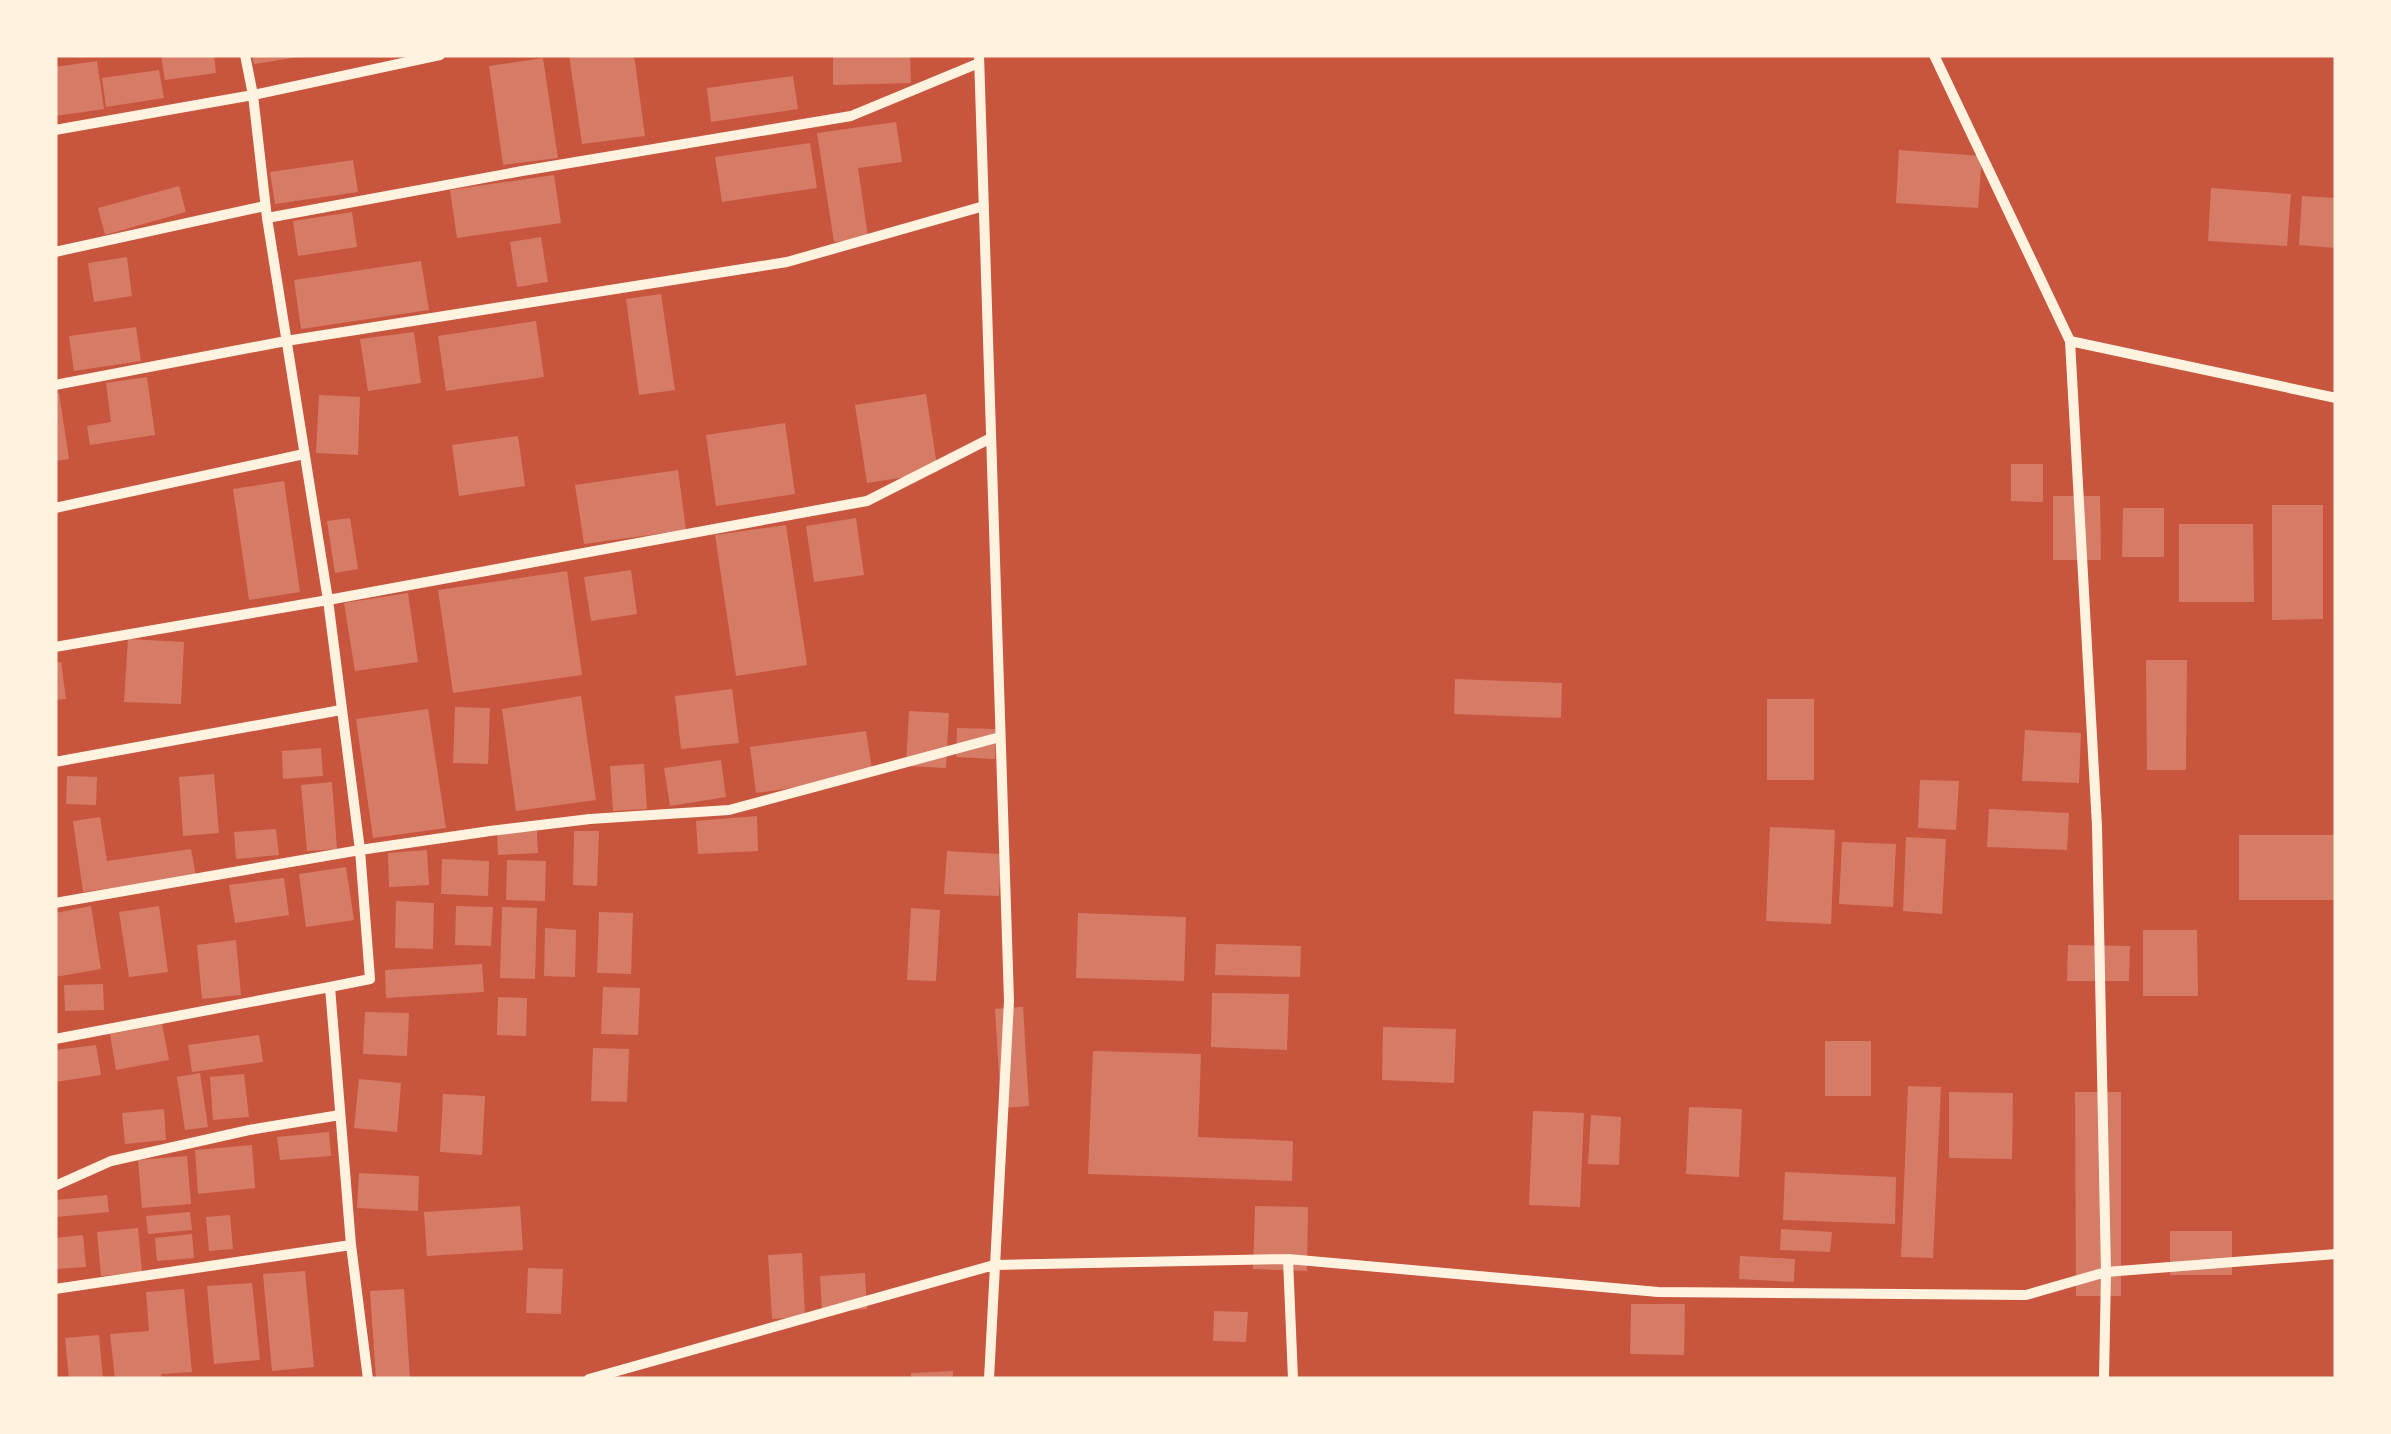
<svg xmlns="http://www.w3.org/2000/svg" width="2391" height="1434" font-family="'Space Grotesk',sans-serif">
  <rect width="100%" height="100%" fill="#c8553d"/>
  <path fill="#d67c66" d="M161,55H214L216,73L165,80Z
    M252,55H298L299,57L254,64Z
    M569,55H634L645,136L582,144Z
    M833,55H910L911,83L833,85Z
    M543,58L558,158L503,165L489,66Z
    M97,61L104,109L55,116V67Z
    M159,70L164,98L106,107L102,78Z
    M793,76L798,109L711,122L707,88Z
    M896,122L902,162L858,168L868,237L834,242L817,133Z
    M810,143L817,188L722,202L715,157Z
    M1899,150L1982,156L1978,208L1896,203Z
    M353,160L358,192L275,204L270,172Z
    M554,175L561,223L457,238L450,190Z
    M179,186L186,212L105,235L98,208Z
    M2211,188L2291,194L2287,246L2208,241Z
    M2302,196L2336,198V248L2299,245Z
    M352,212L357,247L298,256L293,221Z
    M541,237L548,282L517,287L510,242Z
    M127,257L132,296L94,302L88,263Z
    M421,261L429,310L301,329L294,280Z
    M661,294L675,390L639,395L626,299Z
    M536,321L544,377L446,391L438,336Z
    M136,327L141,361L74,371L69,336Z
    M414,332L421,383L368,391L360,339Z
    M147,377L155,435L90,445L87,426L111,422L106,383Z
    M59,393L69,459L55,461V394Z
    M926,394L938,472L867,483L855,405Z
    M319,395L360,397L358,455L316,453Z
    M785,423L795,494L716,506L706,435Z
    M518,436L525,486L459,496L452,445Z
    M2011,464H2043V502L2011,501Z
    M678,470L686,530L584,544L575,485Z
    M284,481L300,592L249,600L233,489Z
    M2053,496H2100L2101,560H2053Z
    M2272,505H2323V619L2272,620Z
    M2123,508H2164V557H2122Z
    M350,518L358,569L335,573L327,521Z
    M856,518L864,575L814,582L806,526Z
    M2179,524H2253L2254,602H2179Z
    M786,525L807,665L736,676L715,535Z
    M631,570L637,614L591,621L584,577Z
    M567,571L582,675L453,693L438,590Z
    M408,593L418,662L355,671L344,603Z
    M128,639L184,642L181,704L124,702Z
    M2146,660H2187L2186,770H2147Z
    M61,662L66,699L55,700V663Z
    M1455,679L1562,683L1561,718L1454,714Z
    M732,689L739,743L681,749L675,696Z
    M581,696L596,800L516,811L502,709Z
    M1767,699H1814V780H1767Z
    M455,707L490,708L488,764L453,763Z
    M428,709L446,828L373,838L356,719Z
    M909,711L949,713L946,768L906,766Z
    M957,728L996,729L995,759L956,757Z
    M2025,730L2081,733L2079,783L2022,781Z
    M866,731L873,776L756,793L750,747Z
    M321,748L323,776L283,779L282,751Z
    M721,760L726,797L670,806L664,768Z
    M644,764L647,809L613,811L610,766Z
    M214,774L219,833L183,836L179,777Z
    M67,776L97,777L96,805L66,804Z
    M1920,780L1959,781L1956,830L1918,828Z
    M332,782L337,849L307,851L301,785Z
    M1989,809L2069,813L2067,850L1987,847Z
    M757,816L758,851L698,854L696,821Z
    M100,817L107,861L191,849L196,876L83,892L73,821Z
    M1770,827L1835,830L1831,924L1766,921Z
    M276,829L279,855L236,859L234,832Z
    M537,831L538,853L498,855L497,833Z
    M574,831H599L597,886L573,885Z
    M2239,835H2336V900H2239Z
    M1906,837L1946,839L1942,914L1903,911Z
    M1842,842L1896,844L1893,907L1839,904Z
    M427,850L429,885L389,887L388,853Z
    M947,851L1001,854L999,896L944,894Z
    M442,859L489,861L488,896L441,894Z
    M507,860L546,861L545,901L506,900Z
    M346,867L354,920L306,927L299,874Z
    M284,878L289,915L235,923L229,885Z
    M396,901L434,903L433,949L395,948Z
    M91,906L101,969L55,977V913Z
    M159,906L168,972L129,977L119,912Z
    M456,906L493,907L491,946L455,945Z
    M502,907L537,908L535,979L500,978Z
    M911,908L940,910L936,981L907,980Z
    M599,912L633,913L631,974L597,973Z
    M1078,913L1186,917L1184,981L1076,978Z
    M545,928L576,930L575,977L544,976Z
    M2143,930H2197L2198,996H2143Z
    M236,940L241,995L202,999L197,945Z
    M1216,944L1301,946L1300,977L1215,975Z
    M2068,945L2130,946L2129,981H2067Z
    M482,964L484,992L386,998L385,970Z
    M103,984L104,1010L65,1011L64,985Z
    M603,987L640,988L638,1035L601,1034Z
    M1212,993L1289,994L1287,1050L1211,1047Z
    M498,997L527,998L526,1036L497,1035Z
    M1023,1007L1029,1106L1001,1108L995,1009Z
    M365,1012L409,1013L407,1056L363,1054Z
    M162,1024L169,1060L116,1070L110,1034Z
    M1383,1027L1456,1029L1454,1083L1382,1080Z
    M259,1035L263,1062L192,1072L188,1045Z
    M1825,1041H1871V1096H1825Z
    M96,1045L101,1075L55,1082V1050Z
    M593,1048L629,1049L627,1102L591,1101Z
    M1093,1051L1201,1054L1198,1137L1293,1141L1292,1181L1088,1174Z
    M200,1073L208,1127L185,1130L177,1077Z
    M244,1074L249,1117L213,1120L210,1077Z
    M359,1079L401,1083L397,1132L354,1128Z
    M1908,1086L1941,1087L1933,1258L1901,1257Z
    M1949,1092L2013,1093L2012,1159L1949,1158Z
    M2075,1092H2121V1296H2076Z
    M443,1094L485,1096L482,1155L440,1152Z
    M1689,1107L1742,1109L1739,1177L1686,1174Z
    M164,1109L166,1140L125,1144L122,1113Z
    M1533,1111L1584,1113L1580,1207L1529,1205Z
    M1591,1115L1621,1117L1619,1165L1588,1164Z
    M329,1132L331,1156L280,1160L277,1137Z
    M252,1145L255,1188L198,1194L195,1150Z
    M187,1156L191,1204L142,1208L138,1160Z
    M1785,1172L1896,1177L1895,1224L1783,1220Z
    M359,1173L419,1176L418,1211L357,1208Z
    M107,1195L109,1212L56,1217L55,1200Z
    M520,1206L523,1250L427,1256L424,1212Z
    M1255,1206L1308,1207L1307,1271L1253,1269Z
    M190,1212L192,1230L148,1234L146,1216Z
    M230,1215L233,1249L209,1251L206,1217Z
    M138,1228L142,1272L101,1276L97,1232Z
    M1781,1229L1832,1232L1830,1252L1780,1250Z
    M2170,1231H2232V1275H2170Z
    M192,1234L194,1258L157,1261L155,1238Z
    M83,1235L86,1267L55,1269V1238Z
    M802,1253L805,1317L772,1319L768,1255Z
    M1740,1256L1795,1259L1794,1282L1739,1279Z
    M528,1268L563,1269L561,1314L526,1313Z
    M305,1271L314,1367L272,1371L263,1274Z
    M865,1273L867,1309L822,1312L820,1276Z
    M252,1283L260,1360L214,1364L207,1286Z
    M184,1289L192,1372L161,1374L162,1379H115L110,1334L149,1331L146,1292Z
    M404,1289L410,1379H376L370,1291Z
    M1631,1304H1685L1684,1355L1630,1354Z
    M1214,1311L1248,1312L1246,1342L1213,1341Z
    M99,1335L103,1379H69L65,1338Z
    M953,1371V1379H911V1373Z"/>
  <g fill="none" stroke-linecap="round" stroke-linejoin="round">
    <path stroke="#fff3e0" stroke-width="10" d="M245,55L253,95L267,218L328,600L360,850L370,979L330,987L351,1245L368,1379
      M979,55L1009,1001L989,1379
      M1934,55L2070,341L2097,826L2106,1272L2104,1379
      M55,130L253,95L440,55
      M267,218L522,171L851,116L979,63
      M55,252L265,206
      M2070,341L2336,398
      M55,385L286,341L787,262L984,206
      M55,508L304,454
      M55,647L328,600L867,501L991,438
      M55,762L341,710
      M55,903L360,850L490,831L590,819L729,810L1000,737
      M55,1039L330,987
      M55,1186L111,1161L249,1130L340,1115
      M1288,1259L1293,1379
      M55,1289L351,1245
      M589,1379L994,1265L1288,1259L1658,1292L2026,1295L2106,1272L2336,1254"/>
  </g>
  <rect width="2391" height="1434" fill="none" stroke="#fff3e0" stroke-width="115"/>
</svg>
